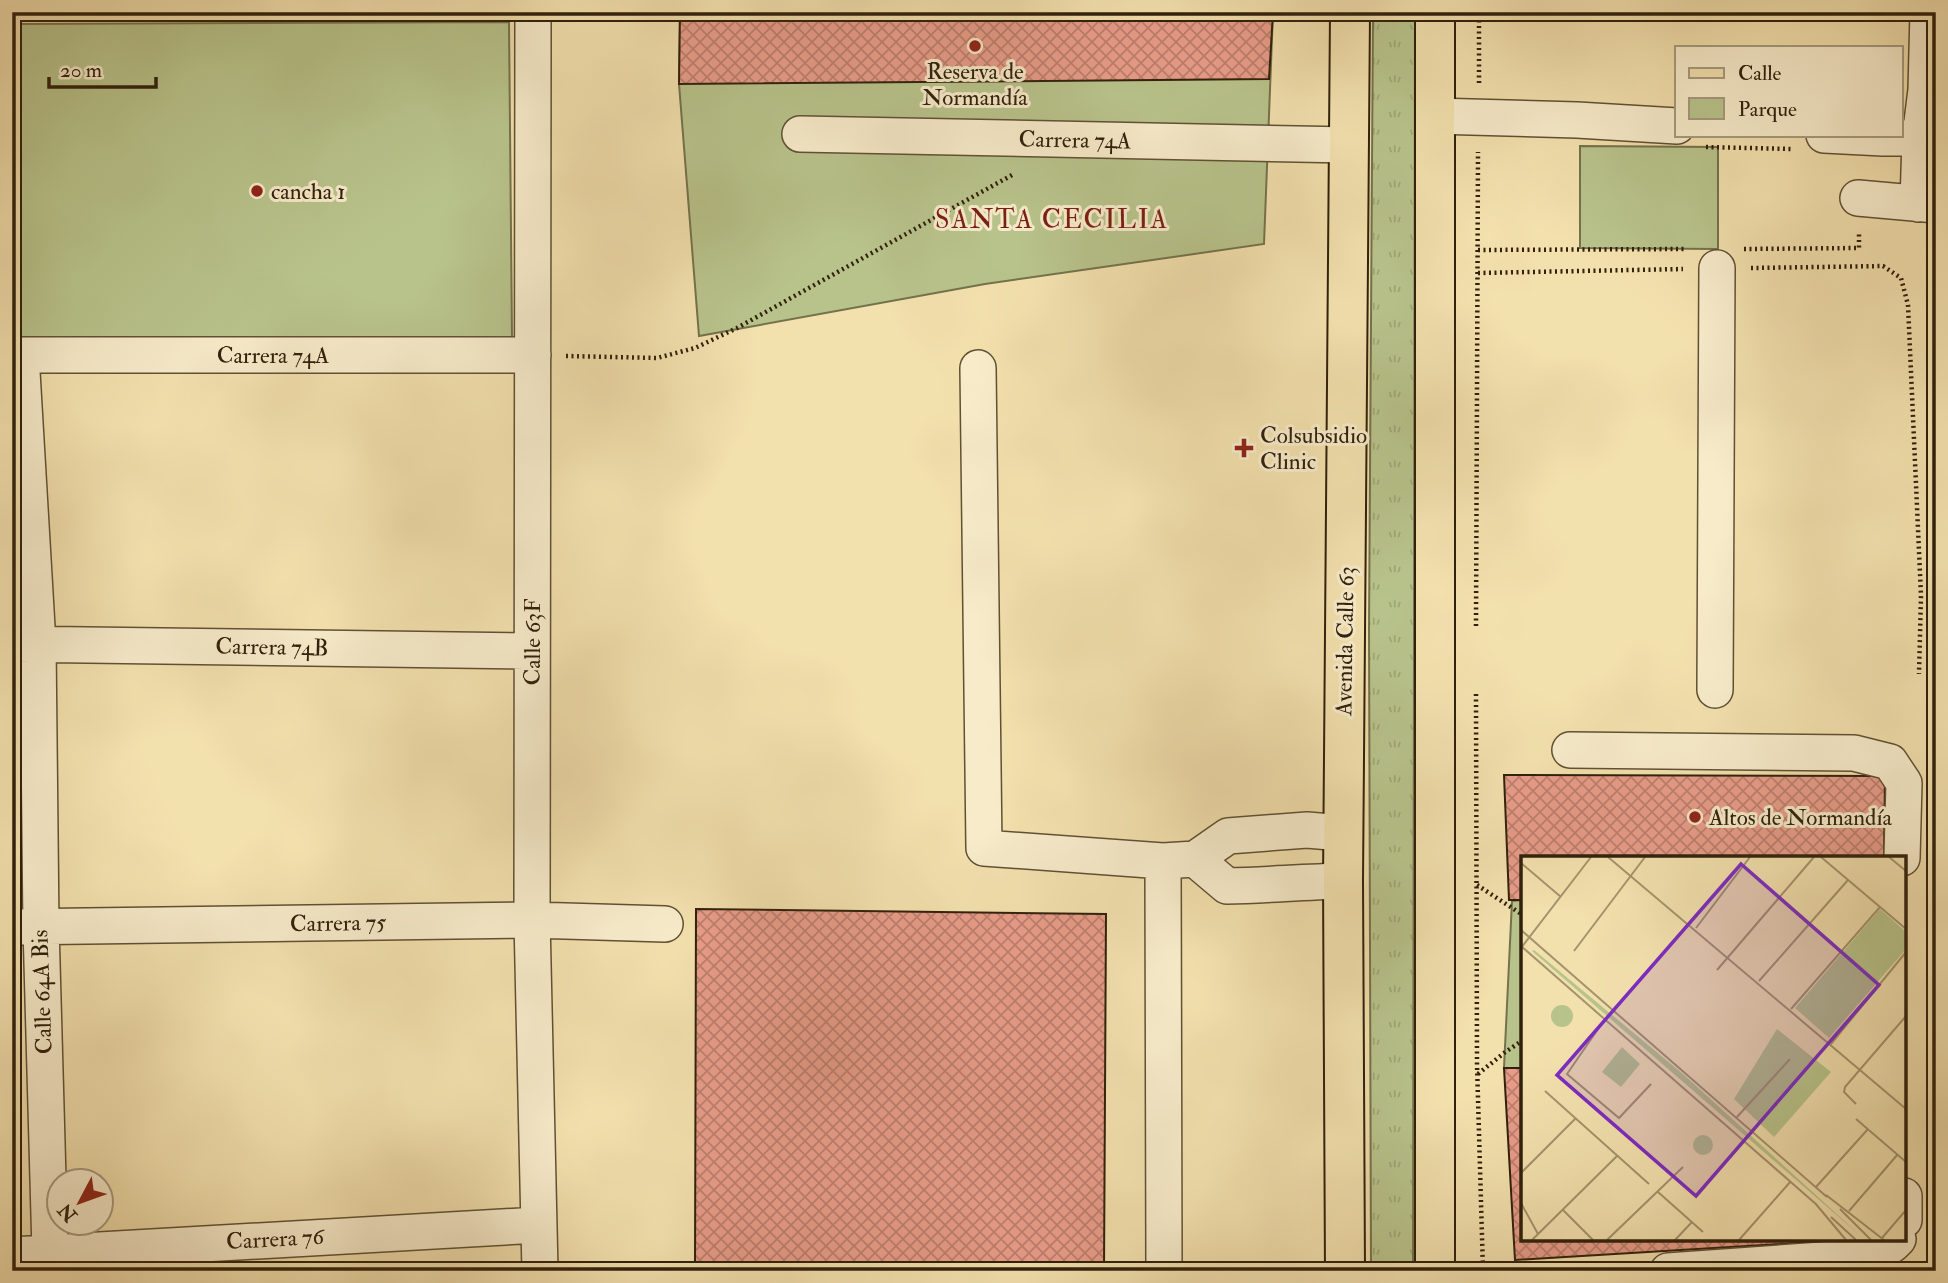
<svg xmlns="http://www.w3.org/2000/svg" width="1948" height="1283" font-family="'IM FELL Double Pica',serif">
  <defs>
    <pattern id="grass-tufts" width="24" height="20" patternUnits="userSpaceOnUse" patternTransform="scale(1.75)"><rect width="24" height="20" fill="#b8c38b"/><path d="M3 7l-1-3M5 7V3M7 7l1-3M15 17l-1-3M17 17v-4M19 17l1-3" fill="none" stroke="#9ea777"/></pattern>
    <pattern id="building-cross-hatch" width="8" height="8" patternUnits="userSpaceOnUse" patternTransform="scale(1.75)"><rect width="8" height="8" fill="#e89c89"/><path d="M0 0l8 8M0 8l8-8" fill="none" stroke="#bc7f6e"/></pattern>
  </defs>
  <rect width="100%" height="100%" fill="#f2e0ad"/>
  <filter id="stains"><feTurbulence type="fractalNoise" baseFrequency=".00286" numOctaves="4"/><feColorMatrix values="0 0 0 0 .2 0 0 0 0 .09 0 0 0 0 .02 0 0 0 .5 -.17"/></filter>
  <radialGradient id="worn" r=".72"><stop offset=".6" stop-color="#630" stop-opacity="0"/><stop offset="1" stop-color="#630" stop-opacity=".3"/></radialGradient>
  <path fill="url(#grass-tufts)" stroke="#74724c" stroke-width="2" d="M1373,12H1415L1413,1271H1371L1369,629Z"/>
  <path fill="#b8c38b" stroke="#74724c" stroke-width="2" d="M680,12H1273L1264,244L985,284L699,336L679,84Z
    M509,22L512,337L12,340V24Z
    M1580,146L1718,147V249L1580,248Z
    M1523,900V1068H1504L1512,901Z"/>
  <path fill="url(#building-cross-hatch)" stroke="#30200c" stroke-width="2" d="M680,12H1273L1269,79L679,84Z
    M1504,775L1885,776L1884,858H1523V900H1509Z
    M696,909L1106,914L1104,1271H695Z
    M1504,1068H1523V1239H1863L1515,1260Z"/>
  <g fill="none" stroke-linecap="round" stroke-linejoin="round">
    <g stroke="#605034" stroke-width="38">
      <path id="minor" d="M533,12L532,920L540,1271
        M1434,116L1577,120L1677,126
        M800,134L1350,145
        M1824,135L1883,138H1920L1926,90L1928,12
        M1858,198L1936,205
        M1918,204L1920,138
        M12,355H533
        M21,355L38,644L41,927L50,1251
        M978,368L984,848L1163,861L1195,859L1227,886C1266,885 1304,882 1343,881
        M12,644L532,651
        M1715,690L1717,268
        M1570,750L1854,753L1890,762L1904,783L1902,858
        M1195,859L1228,836L1307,830L1343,833
        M1163,861L1164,1271
        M12,927L532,920L665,924
        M1904,1196V1220
        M12,1255L538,1225
        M1668,1271L1850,1258C1868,1256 1885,1254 1898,1239"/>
    </g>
    <g stroke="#30200c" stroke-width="42">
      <path id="major" d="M1345,1271L1343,881L1350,12
        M1435,1271V12"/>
    </g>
    <path stroke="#30200c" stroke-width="4.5" stroke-dasharray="2 3.5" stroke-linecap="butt" d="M1479,83V12
      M1706,147L1792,149
      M1744,249L1859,248V232
      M1478,250L1686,249
      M1751,268L1883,266L1901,278L1908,305L1921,596L1919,674
      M1478,273L1683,269
      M566,356L657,358L695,348L737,328L1012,175
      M1476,626L1478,152
      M1476,694L1477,1064L1483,1271
      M1477,885L1523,915
      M1478,1074L1504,1053L1523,1040"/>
    <use href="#minor" stroke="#f7ebca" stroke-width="35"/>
    <use href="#major" stroke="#f2e0ad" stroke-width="38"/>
  </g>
  <g fill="#8f2418" stroke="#f7ebca" stroke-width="2.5">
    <circle cx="975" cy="46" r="7"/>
    <circle cx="257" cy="191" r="7"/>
    <path d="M1240.5 437.5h7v7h7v7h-7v7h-7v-7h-7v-7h7z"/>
    <circle cx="1695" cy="817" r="7"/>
  </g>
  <g text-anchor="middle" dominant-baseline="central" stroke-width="6" stroke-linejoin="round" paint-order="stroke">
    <g font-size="23" fill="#30200c" stroke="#f7ebca" text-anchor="start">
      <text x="975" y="71" text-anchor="middle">Reserva de<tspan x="975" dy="26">Normandía</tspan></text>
      <text x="271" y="191">cancha 1</text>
      <text x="1260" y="435">Colsubsidio<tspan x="1260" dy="26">Clinic</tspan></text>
      <text x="1709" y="817">Altos de Normandía</text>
    </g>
    <g font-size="23" fill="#30200c" stroke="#f7ebca">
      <text transform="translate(1075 140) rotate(1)">Carrera 74A</text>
      <text x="273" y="355">Carrera 74A</text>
      <text transform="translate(1345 641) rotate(-89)">Avenida Calle 63</text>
      <text transform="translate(532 642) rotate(-90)">Calle 63F</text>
      <text transform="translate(272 647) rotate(1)">Carrera 74B</text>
      <text transform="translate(338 923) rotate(-1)">Carrera 75</text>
      <text transform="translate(42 992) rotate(-92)">Calle 64A Bis</text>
      <text transform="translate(275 1239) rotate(-3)">Carrera 76</text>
    </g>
    <g font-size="26" letter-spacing="2" fill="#7a1f14" stroke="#f7ebca">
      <text x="1052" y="220">SANTA CECILIA</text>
    </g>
  </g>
  <g transform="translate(1521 856)">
    <rect width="385" height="385" fill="#f2e0ad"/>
    <path d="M13,94L162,218L341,381L11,95Z" fill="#b8c38b"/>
    <path d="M359,53L385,76V93L308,182L274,152ZM30 160a11 11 0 1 1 22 0a11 11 0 1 1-22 0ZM256,173L310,216L253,281L213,243ZM101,191L119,208L100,231L81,216ZM172 289a10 10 0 1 1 20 0a10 10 0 1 1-20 0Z" fill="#b8c38b"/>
    <path fill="none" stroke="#a4936d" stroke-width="2" d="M87,1L385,253M300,1L385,73M368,1L385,15M0,7L40,41M175,72L229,1M0,74L306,341M0,90L296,349M0,92L70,1M53,95L124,1M196,114L293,1M238,125L327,24M270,153L359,51M84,163L46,218L98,262L130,228M310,188L385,96M24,235L128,328M335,248L323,236L324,231L385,160M216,261L269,203M335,263L385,306M0,317L55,262M295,331L347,273M137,336L182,376M305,339L363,384M0,347L17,378M294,347L325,384M319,353L350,384M42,354L72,384M328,355L377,298M310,361L335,384M361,382L385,354M11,384L97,299M86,384L162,311M154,384L171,366M218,384L270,325"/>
    <path fill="#7b2cbf" fill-opacity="0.15" stroke="#7b2cbf" stroke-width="3.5" d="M220,8L358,129L175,340L36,219Z"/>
    <rect width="385" height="385" fill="none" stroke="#30200c" stroke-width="3.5"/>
  </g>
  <rect width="1948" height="1283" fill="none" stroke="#f2e0ad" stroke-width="42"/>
  <rect x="14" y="14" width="1920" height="1255" fill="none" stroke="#30200c" stroke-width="3.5"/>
  <rect x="21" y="21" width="1906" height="1241" fill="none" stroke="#30200c" stroke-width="2"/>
  <rect x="1675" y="46" width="228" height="91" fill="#f7ebca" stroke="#a79a7e" stroke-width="2"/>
  <rect x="1689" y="68" width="35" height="10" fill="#f2e0ad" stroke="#a79a7e" stroke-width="2"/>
  <text x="1738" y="80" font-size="21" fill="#30200c">Calle</text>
  <rect x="1689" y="98" width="35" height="21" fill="#b8c38b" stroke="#a79a7e" stroke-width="2"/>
  <text x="1738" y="116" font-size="21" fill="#30200c">Parque</text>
  <g transform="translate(80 1202) rotate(229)"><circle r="33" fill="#f7ebca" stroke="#a79a7e" stroke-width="2"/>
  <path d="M0-5L12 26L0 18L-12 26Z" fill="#8f2418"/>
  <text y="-10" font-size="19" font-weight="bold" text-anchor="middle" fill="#30200c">N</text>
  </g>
  <path d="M49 77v10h107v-10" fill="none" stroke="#30200c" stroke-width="3.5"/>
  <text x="60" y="77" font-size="21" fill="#30200c" stroke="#f7ebca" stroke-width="5" paint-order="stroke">20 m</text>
  <rect width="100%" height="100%" filter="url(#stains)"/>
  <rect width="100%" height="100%" fill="url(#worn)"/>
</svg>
